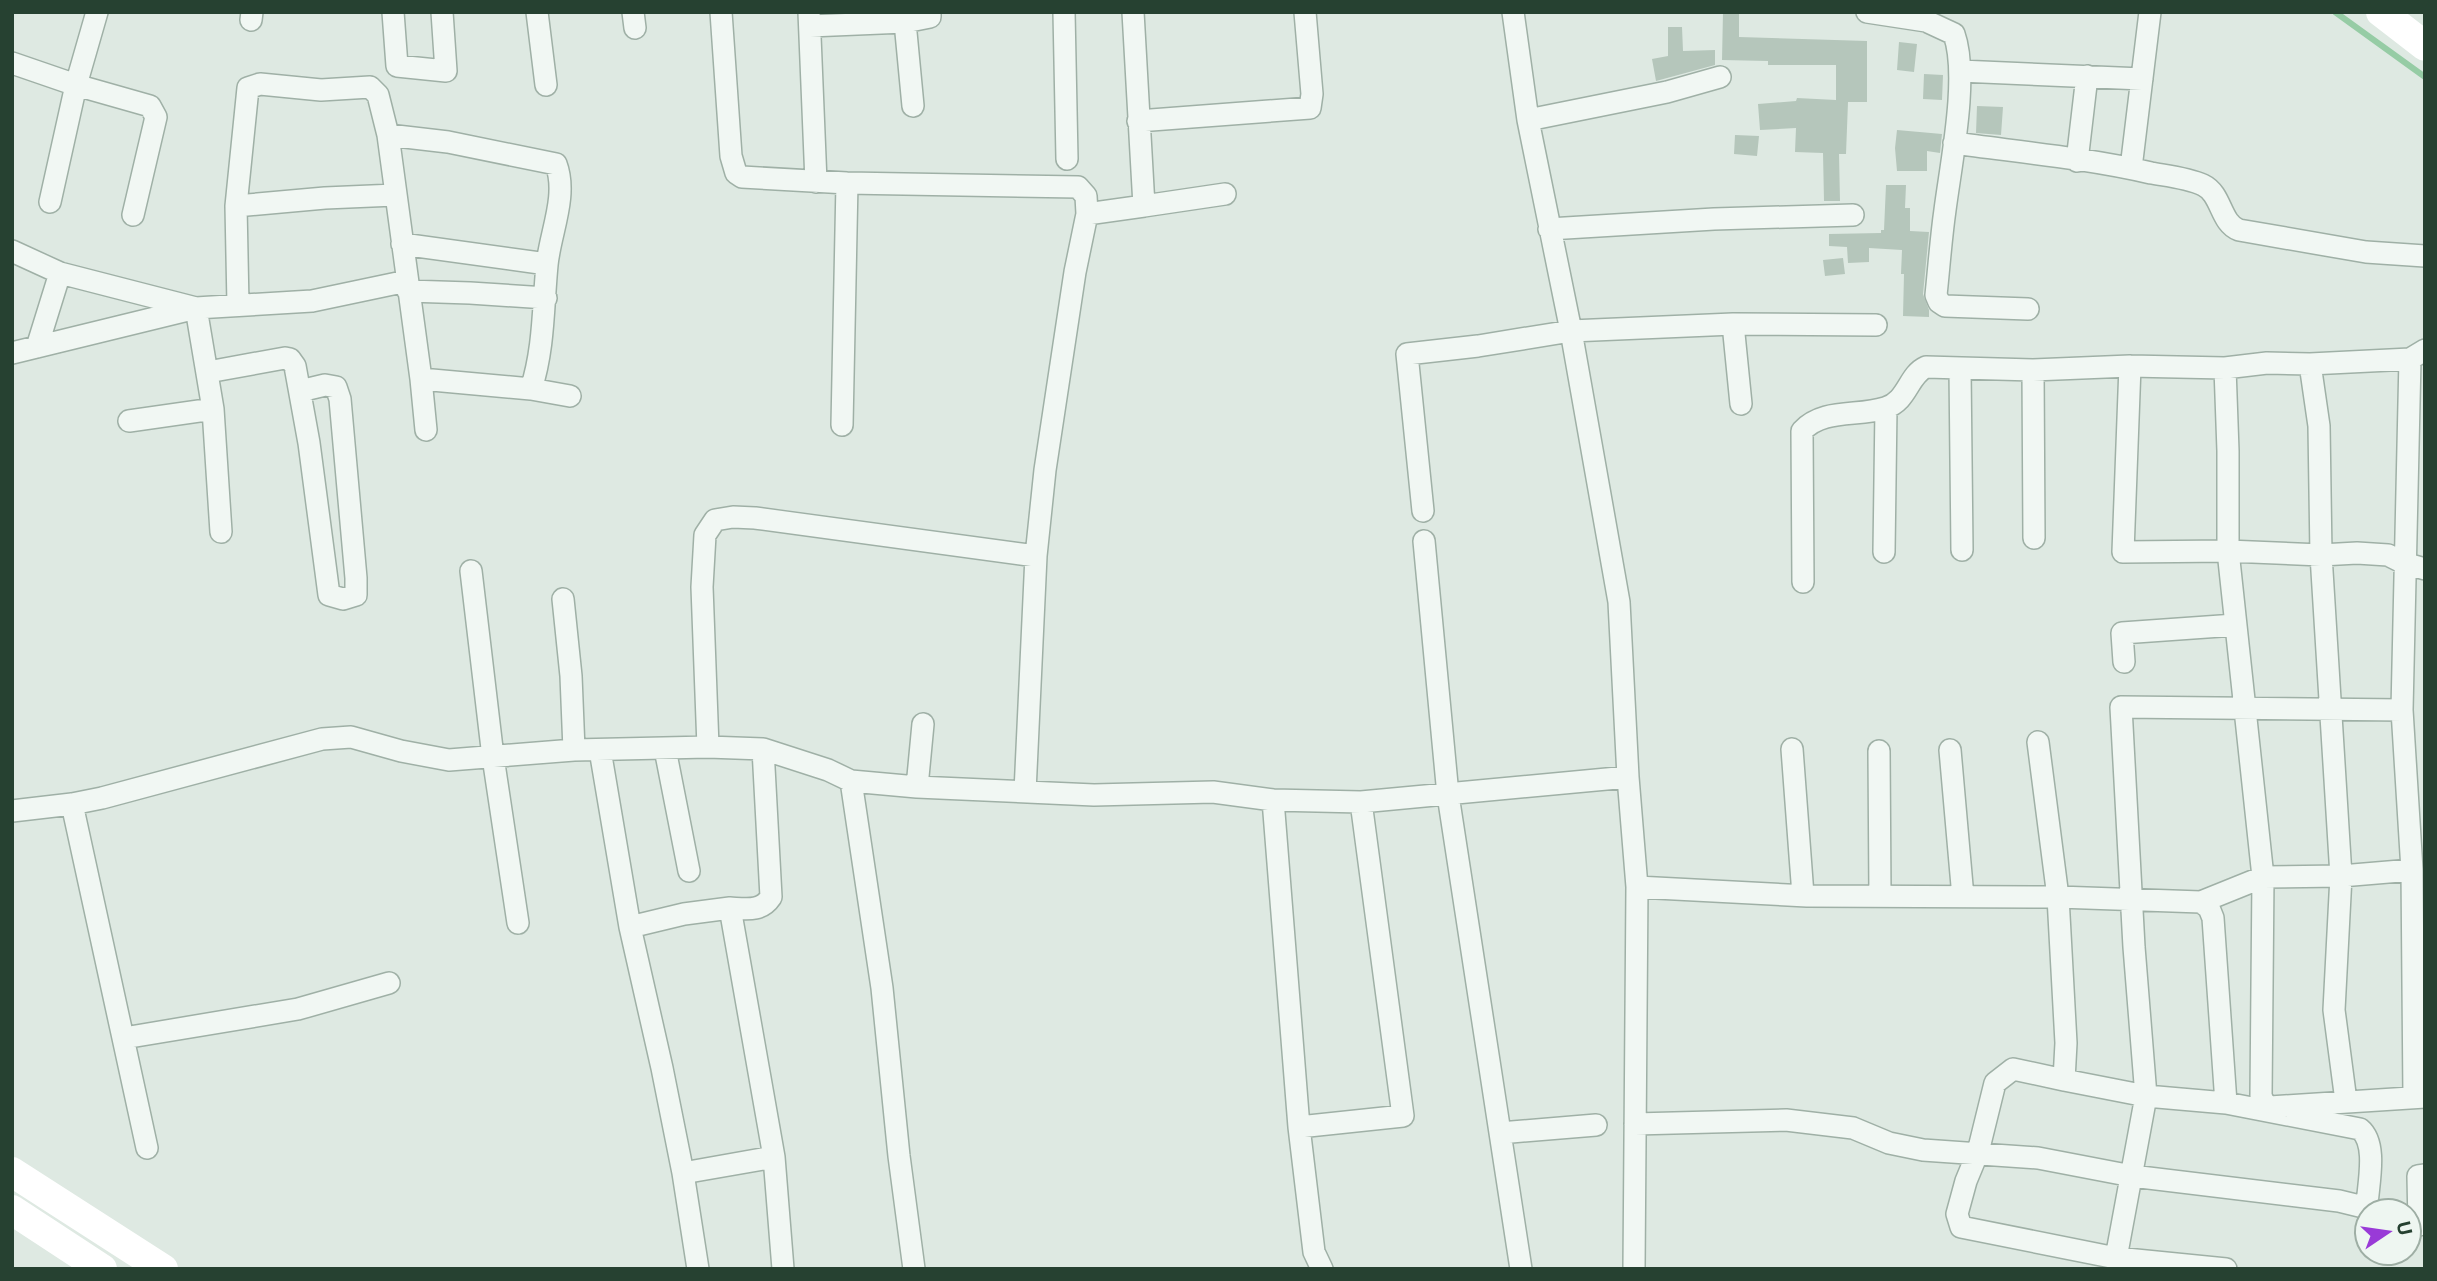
<svg xmlns="http://www.w3.org/2000/svg" width="2437" height="1281" font-family="'Noto Sans',sans-serif">
  <rect width="100%" height="100%" fill="#dee9e2"/>
  <g fill="none" stroke-linecap="round" stroke-linejoin="round">
    <path stroke="#96cca5" stroke-width="6" d="M2335,12L2425,77"/>
  </g>
  <path fill="#b5c6bb" d="M1723,12H1739V37L1867,41V102H1848L1846,154H1839L1840,201H1824L1823,153L1795,152L1796,128L1760,130L1758,104L1796,101L1797,98L1836,100V65H1768V61L1722,60Z
    M1668,27H1682L1683,51L1715,50V65L1656,81L1652,59L1668,56Z
    M1899,42L1917,44L1914,72L1897,70Z
    M1924,74L1943,75L1942,100L1923,99Z
    M1977,106L2003,107L2001,135L1976,133Z
    M1897,130L1942,134L1940,153L1927,151V171H1897L1895,148Z
    M1735,135L1759,136L1757,156L1734,154Z
    M1886,185H1906L1905,208H1910V231L1929,232L1923,294L1929,310V317L1903,316L1904,274H1901L1902,250L1869,248V262L1848,263L1847,247L1829,246V234L1881,233V230H1884Z
    M1843,258L1845,274L1825,276L1823,260Z"/>
  <g fill="none" stroke-linecap="round" stroke-linejoin="round">
    <g stroke="#9fb0a6" stroke-width="24">
      <path id="street" d="M393,12L397,66L446,71L442,12
        M537,12L546,85
        M633,12L635,28
        M721,12L731,156L736,173L742,177L847,183L1078,187L1086,196L1087,214L1075,272L1045,470L1036,556
        M809,12L816,182
        M1064,12L1067,159
        M1513,12L1528,120L1571,331L1619,602L1628,777L1637,887L1634,1269
        M1867,12L1926,21L1954,34C1969,76 1951,163 1945,210C1941,238 1939,267 1936,295L1939,302L1945,306L2028,309
        M251,20L252,12
        M905,22L913,106
        M810,26L905,22L930,17V12
        M12,63L76,85L150,106L156,117L133,215
        M1960,71L2142,79
        M1528,120L1667,92L1720,77
        M1138,121L1310,108L1312,94L1305,12
        M388,135L448,142L556,164C568,196 550,233 547,265C543,307 544,349 531,389
        M1954,143C2019,152 2086,158 2151,173C2168,176 2188,178 2203,185C2222,194 2220,223 2239,230L2366,252L2425,256
        M2077,161L2087,76
        M2131,168L2150,12
        M50,202L76,85L97,12
        M236,206L325,198L395,195
        M1144,206L1225,194
        M1087,214L1144,206L1133,12
        M1549,229L1714,219L1853,215
        M402,244L547,264
        M12,251L60,273L196,308L213,409L221,532
        M408,291L470,293L546,298
        M238,305L236,206L248,88L260,84L321,90L370,87L378,95L388,135L421,379L426,430
        M1733,324L1876,325
        M37,347L60,273
        M12,353L196,308L312,301L407,281
        M2410,359L2402,710L2412,870L2414,1097
        M2310,364L2319,426L2321,555L2341,876L2334,1010L2346,1101
        M2130,366L2123,552L2228,551L2321,555L2357,553L2388,555L2404,563L2425,569
        M2225,368L2228,451V551L2263,877L2261,1096L2265,1105L2270,1107L2425,1097
        M1960,369L1962,550
        M2033,370L2034,538
        M208,372L285,358L290,359L295,366L309,443L329,595L343,599L356,595V578L340,399L336,387L325,385L300,391
        M421,379L531,389L570,396
        M129,421L213,409
        M842,425L847,183
        M1423,511L1407,354L1478,346L1571,331L1733,324L1741,404
        M1424,541L1448,795L1521,1269
        M1884,552L1886,408
        M471,571L493,757L518,923
        M1803,582L1802,431C1823,408 1858,417 1885,408C1908,401 1908,375 1926,367L2033,370L2130,366L2225,368L2267,363L2310,364L2410,359L2425,350
        M563,599L571,676L574,750
        M2124,662L2122,633L2235,625
        M2038,742L2058,897L2066,1043L2064,1080L2146,1096L2226,1103L2360,1129C2378,1144 2368,1184 2367,1206
        M708,747L702,587L705,535L715,520L733,517L755,518L1036,556L1025,792
        M665,749L689,871
        M763,749L771,897C761,912 747,909 730,908L774,1157L783,1269
        M1792,749L1803,895
        M600,750L630,927L662,1068L683,1173L698,1269
        M1950,750L1963,897
        M1879,751L1880,896
        M851,781L917,787L1094,795L1213,792L1273,800L1361,802L1628,777
        M917,787L923,724
        M1273,800L1299,1127L1314,1252L1322,1269
        M72,804L147,1148
        M12,811L72,804L102,798L322,739L351,737L401,751L449,760L574,750L708,747L763,749L828,770L851,781L882,988L899,1156L914,1269
        M1637,887L1807,896L2058,897L2201,902L2209,908L2213,918L2226,1103
        M2201,902L2263,877L2341,876L2412,870
        M630,927L684,914L730,908
        M124,1038L298,1009L389,983
        M2064,1080L2013,1069L1995,1083L1978,1152L1966,1181L1957,1214L1961,1227L2116,1258L2146,1096L2134,947L2121,707L2402,710
        M1635,1124L1786,1120L1853,1128L1889,1143L1923,1150L2038,1158L2132,1176L2339,1201L2380,1211
        M1299,1127L1403,1116L1361,802
        M1500,1133L1596,1125
        M683,1173L774,1157
        M2419,1225L2418,1176L2425,1175
        M2116,1258L2226,1269"/>
    </g>
    <use href="#street" stroke="#f1f7f3" stroke-width="21"/>
    <path stroke="#fff" stroke-width="30" d="M2381,12L2425,46
      M12,1172L163,1269
      M12,1210L102,1269"/>
  </g>
  <rect width="2437" height="1281" fill="none" stroke="#264131" stroke-width="28"/>
  <g transform="translate(2388 1232) rotate(77)"><circle r="33" fill="#eef6f1" stroke="#9eaea4" stroke-width="2"/>
  <path d="M0-5L12 26L0 18L-12 26Z" fill="#993ad7"/>
  <text y="-10" font-size="19" font-weight="bold" text-anchor="middle" fill="#264131">U</text>
  </g>
</svg>
